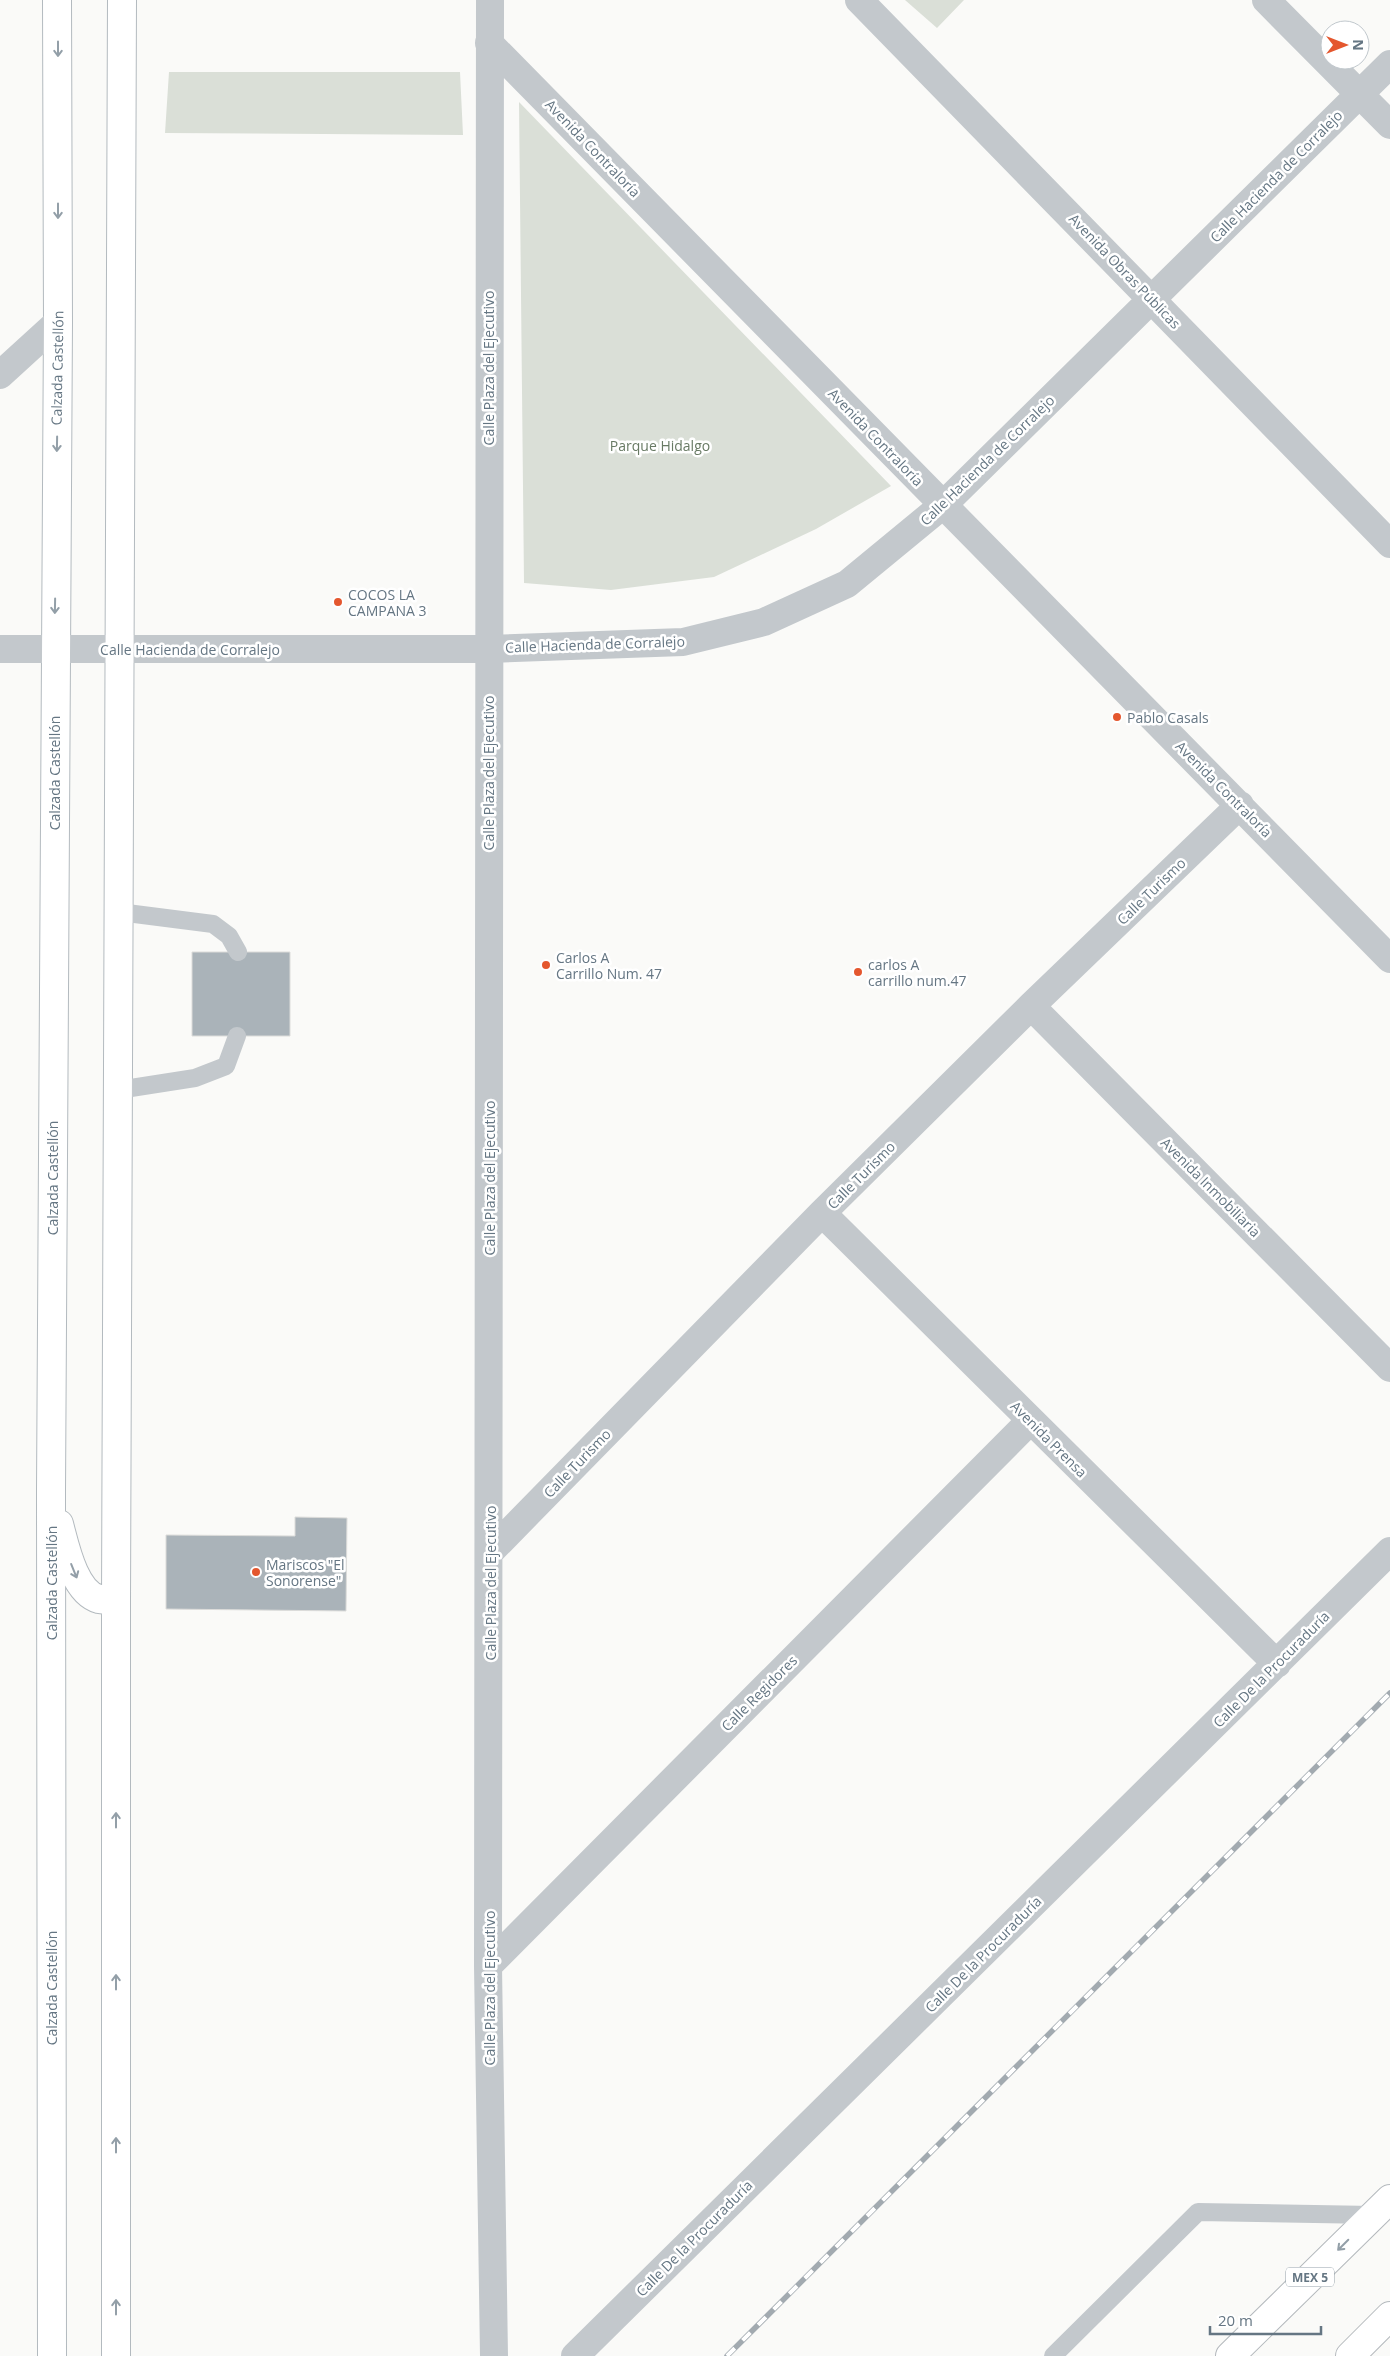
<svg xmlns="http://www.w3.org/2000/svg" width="1390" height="2356" font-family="'Open Sans',sans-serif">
  <rect width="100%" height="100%" fill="#fafaf8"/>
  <path fill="#dadfd7" d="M905,0H964L937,28Z
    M169,72H460L463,135L165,133Z
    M519,102L891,486L816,529L714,577L611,590L524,583Z"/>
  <path fill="#aab3b9" stroke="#dcdcda" d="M192,952H290V1036H192Z
    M295,1517L347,1518L346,1611L166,1609V1535L295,1536Z"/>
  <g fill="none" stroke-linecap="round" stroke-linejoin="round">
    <g stroke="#b3babf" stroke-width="30">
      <path id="secondary" d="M59,1524C65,1546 74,1592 99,1599C104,1600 110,1600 116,1600
        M52,2356L51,1491L58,322L57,0
        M116,2356V1600L122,0"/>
    </g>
    <g stroke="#b4b9bd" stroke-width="30">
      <path id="trunk" d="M1230,2356L1390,2199
        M1350,2356L1390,2316"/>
    </g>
    <path stroke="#c3c8cc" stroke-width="18" d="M119,912L213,924L229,936L238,952
      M118,1090L195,1078L226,1066L237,1036
      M1053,2356L1198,2212L1374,2215"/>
    <path stroke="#c3c8cc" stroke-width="28" d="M490,0L488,1966L494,2356
      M859,0L1390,544
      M1266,0L1390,125
      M489,43L1390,959
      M0,375L58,322
      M0,649H488L683,642L764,622L847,584L943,505L1390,64
      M1031,1006L1390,1368
      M822,1213L1277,1664
      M490,1552L822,1213L1031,1006L1240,805
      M488,1966L1030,1421
      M575,2356L1390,1551"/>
    <use href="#secondary" stroke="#fff" stroke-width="28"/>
    <use href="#trunk" stroke="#fff" stroke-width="28"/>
    <g stroke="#a2aab0" stroke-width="5.5">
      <path id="rail" d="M727,2356L1390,1693"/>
    </g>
    <use href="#rail" stroke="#fff" stroke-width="4" stroke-dasharray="11" stroke-linecap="butt"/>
  </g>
  <defs><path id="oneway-shaft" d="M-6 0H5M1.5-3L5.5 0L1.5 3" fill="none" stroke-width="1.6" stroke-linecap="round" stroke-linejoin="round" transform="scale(1.25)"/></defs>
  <g stroke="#939fa8">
    <use href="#oneway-shaft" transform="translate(58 49) rotate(90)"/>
    <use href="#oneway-shaft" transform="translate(58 211) rotate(90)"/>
    <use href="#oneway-shaft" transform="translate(57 444) rotate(91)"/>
    <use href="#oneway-shaft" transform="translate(55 606) rotate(91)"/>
    <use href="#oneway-shaft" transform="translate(74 1571) rotate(68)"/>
    <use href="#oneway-shaft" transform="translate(116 1820) rotate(-90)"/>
    <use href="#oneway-shaft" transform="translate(116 1982) rotate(-90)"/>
    <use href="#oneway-shaft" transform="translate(116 2145) rotate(-90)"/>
    <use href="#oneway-shaft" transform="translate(1343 2245) rotate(135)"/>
    <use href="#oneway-shaft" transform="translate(116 2307) rotate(-90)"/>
  </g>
  <g fill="#e4572e" stroke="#fff" stroke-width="2">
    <circle cx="338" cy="602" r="5"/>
    <circle cx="1117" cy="717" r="5"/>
    <circle cx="546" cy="965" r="5"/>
    <circle cx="858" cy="972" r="5"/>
    <circle cx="256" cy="1572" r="5"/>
  </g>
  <g text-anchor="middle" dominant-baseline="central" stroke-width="5" stroke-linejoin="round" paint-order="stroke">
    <rect fill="#fff" stroke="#939fa8" stroke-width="1" x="1286" y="2267.5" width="48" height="19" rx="4"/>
    <g font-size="12" font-weight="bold" fill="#657683">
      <text x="1310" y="2277">MEX 5</text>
    </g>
    <g font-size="14" fill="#657683" stroke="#fff">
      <text transform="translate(593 148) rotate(46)">Avenida Contraloría</text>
      <text transform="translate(1276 176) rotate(-45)">Calle Hacienda de Corralejo</text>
      <text transform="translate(1125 271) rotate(46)">Avenida Obras Públicas</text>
      <text transform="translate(57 368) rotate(-89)">Calzada Castellón</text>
      <text transform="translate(488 368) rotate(-90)">Calle Plaza del Ejecutivo</text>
      <text transform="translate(876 437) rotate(46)">Avenida Contraloría</text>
      <text transform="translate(987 460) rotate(-44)">Calle Hacienda de Corralejo</text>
      <text transform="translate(595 644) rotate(-2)">Calle Hacienda de Corralejo</text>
      <text x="190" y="649">Calle Hacienda de Corralejo</text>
      <text transform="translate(54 773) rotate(-90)">Calzada Castellón</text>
      <text transform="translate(488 773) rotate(-90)">Calle Plaza del Ejecutivo</text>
      <text transform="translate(1224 789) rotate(45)">Avenida Contraloría</text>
      <text transform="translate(1151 891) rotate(-44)">Calle Turismo</text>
      <text transform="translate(861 1175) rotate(-45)">Calle Turismo</text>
      <text transform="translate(52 1178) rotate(-90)">Calzada Castellón</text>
      <text transform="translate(489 1178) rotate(-90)">Calle Plaza del Ejecutivo</text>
      <text transform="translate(1211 1187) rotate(45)">Avenida Inmobiliaria</text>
      <text transform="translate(1049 1439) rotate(45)">Avenida Prensa</text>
      <text transform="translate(577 1463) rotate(-46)">Calle Turismo</text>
      <text transform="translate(51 1583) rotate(-90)">Calzada Castellón</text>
      <text transform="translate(490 1583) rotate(-90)">Calle Plaza del Ejecutivo</text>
      <text transform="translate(1271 1669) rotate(-45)">Calle De la Procuraduría</text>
      <text transform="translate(759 1693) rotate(-45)">Calle Regidores</text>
      <text transform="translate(983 1954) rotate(-45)">Calle De la Procuraduría</text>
      <text transform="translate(51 1988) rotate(-90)">Calzada Castellón</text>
      <text transform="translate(489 1988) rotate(-90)">Calle Plaza del Ejecutivo</text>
      <text transform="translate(694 2238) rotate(-45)">Calle De la Procuraduría</text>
    </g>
    <g font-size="14" fill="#687a64" stroke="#fff">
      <text x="660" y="445">Parque Hidalgo</text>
    </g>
    <g font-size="14" fill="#657683" stroke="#fff" text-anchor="start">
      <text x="348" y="594">COCOS LA<tspan x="348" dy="16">CAMPANA 3</tspan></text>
      <text x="1127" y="717">Pablo Casals</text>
      <text x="556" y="957">Carlos A<tspan x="556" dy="16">Carrillo Num. 47</tspan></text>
      <text x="868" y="964">carlos A<tspan x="868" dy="16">carrillo num.47</tspan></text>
      <text x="266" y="1564">Mariscos "El<tspan x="266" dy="16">Sonorense"</tspan></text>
    </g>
  </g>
  <g transform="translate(1345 45) rotate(90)"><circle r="24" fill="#ffffff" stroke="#c1c8cd"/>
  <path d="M0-4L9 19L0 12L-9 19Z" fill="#e4572e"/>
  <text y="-8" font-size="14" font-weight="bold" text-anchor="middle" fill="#657683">N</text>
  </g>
  <path d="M1210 2326v8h111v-8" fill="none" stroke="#657683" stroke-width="2.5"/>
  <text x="1218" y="2326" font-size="15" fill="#657683" stroke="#ffffff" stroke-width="4" paint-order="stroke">20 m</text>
</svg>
